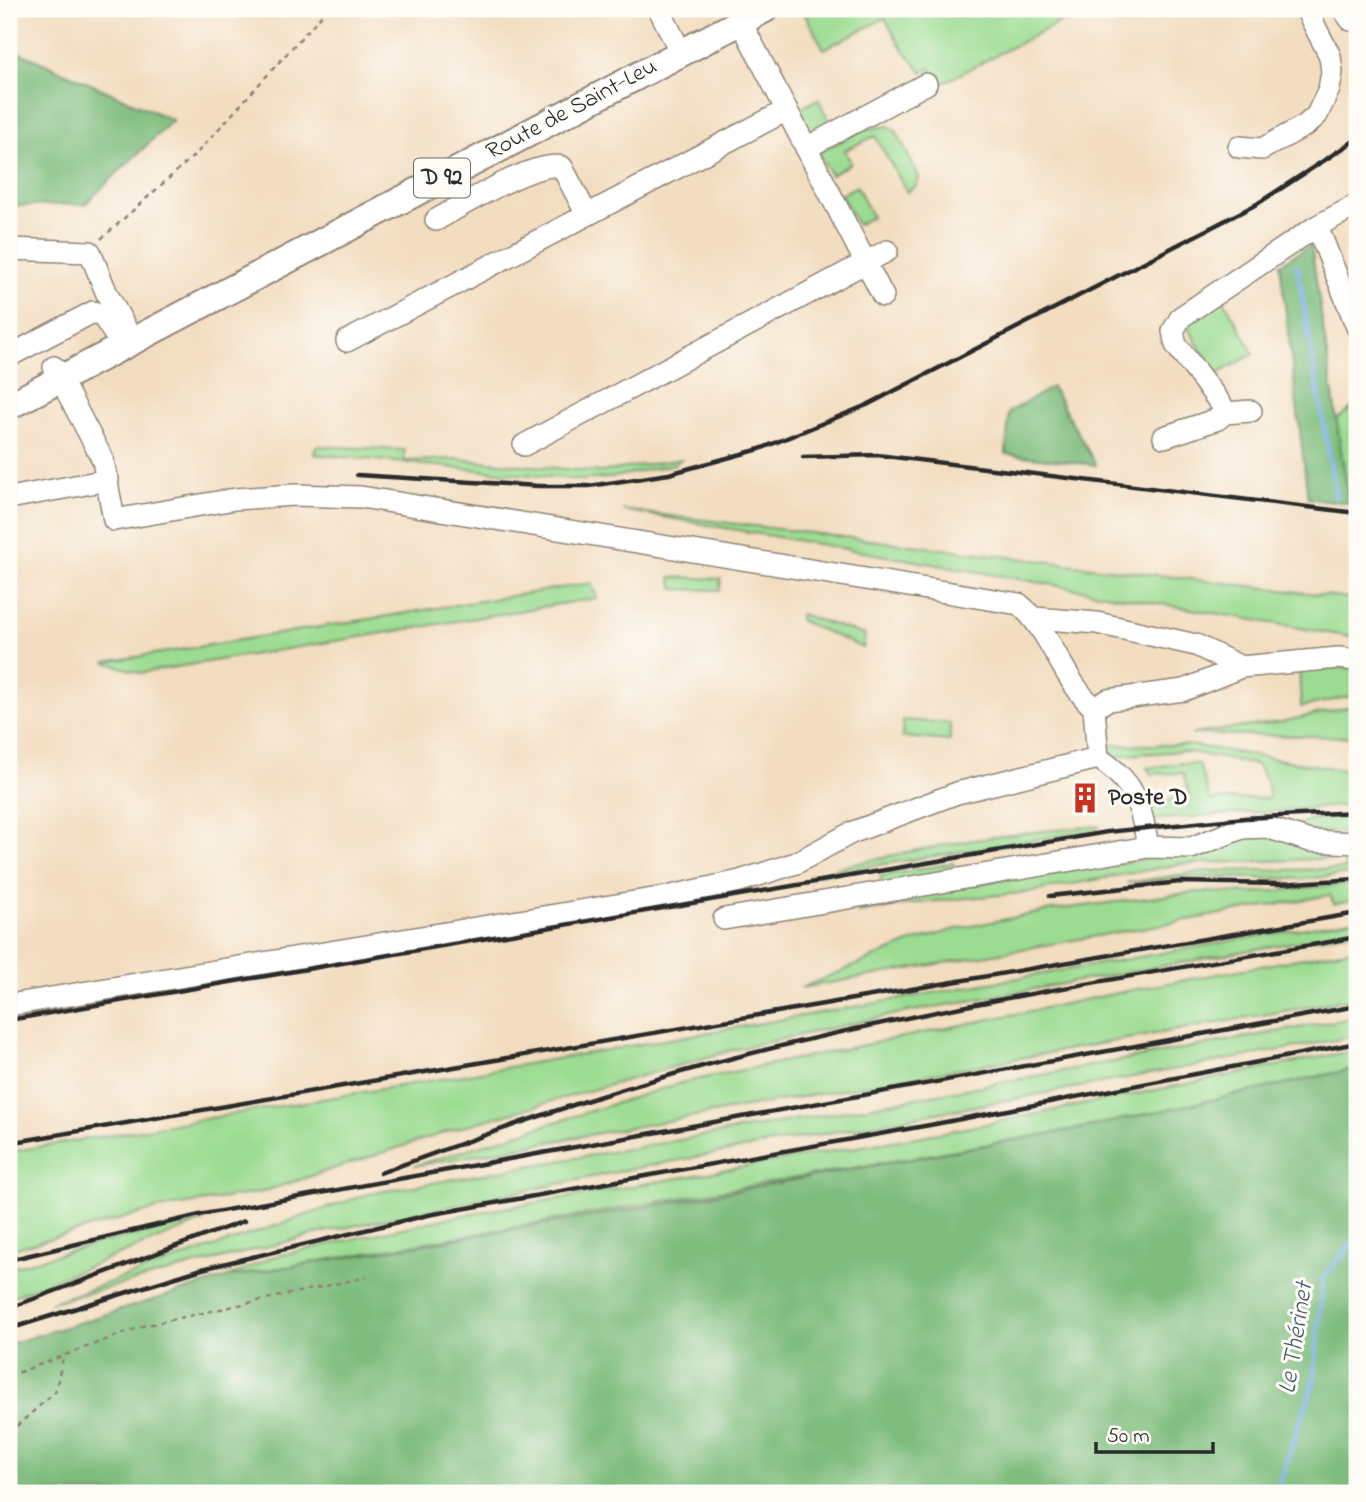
<svg xmlns="http://www.w3.org/2000/svg" width="1366" height="1502" font-family="'Indie Flower',sans-serif">
  <rect width="100%" height="100%" fill="#fdfcf7"/>
  <filter id="ink" filterUnits="userSpaceOnUse"><feTurbulence type="fractalNoise" baseFrequency=".0143" numOctaves="2"/><feDisplacementMap in="SourceGraphic" scale="14" xChannelSelector="R" yChannelSelector="G"/><feConvolveMatrix kernelMatrix="1 2 1 2 8 2 1 2 1" color-interpolation-filters="sRGB"/></filter>
  <filter id="wash" filterUnits="userSpaceOnUse"><feTurbulence type="fractalNoise" baseFrequency=".00686" numOctaves="4" result="noise"/><feDisplacementMap in="SourceGraphic" scale="28" xChannelSelector="R" yChannelSelector="G"/><feGaussianBlur stdDeviation="1.57" result="paint"/><feColorMatrix in="noise" values="0 0 0 0 0 0 0 0 0 0 0 0 0 0 0 0 0 1.4 0 .05"/><feComposite in="paint" operator="in"/></filter>
  <g filter="url(#wash)">
    <rect width="100%" height="100%" fill="#f3ddc0"/>
    <path fill="#9cdc92" stroke="#64845e" stroke-width="2" d="M802,9H1085L939,85L930,68L923,73L899,44L885,18L824,49Z
      M818,99L830,122L822,132L810,137L797,114L800,109Z
      M889,126L896,131L919,177L917,185L907,192L875,136L845,150L851,163L831,175L818,153L863,129Z
      M857,186L872,217L857,225L841,194Z
      M1223,298L1254,354L1215,375L1185,322Z
      M1357,404V504L1349,503L1336,420Z
      M316,446L405,450L404,461L455,459L601,472L681,459L675,464L610,478L581,480L314,454Z
      M622,510L1357,599V638Z
      M671,577L721,579L720,590L674,589Z
      M591,583L597,598L140,673L105,662Z
      M800,614L865,635L863,648L799,620Z
      M1299,668H1357V695L1301,707Z
      M1357,705V737L1191,734L1281,722Z
      M903,720L950,723V741L902,737Z
      M1106,745H1190L1357,772V805L1149,820L1146,806L1189,795L1183,773L1151,774L1147,768L1180,763L1199,764L1210,800L1269,798L1268,785L1258,765L1183,751L1114,756Z
      M1357,817V834L1284,830L1312,819Z
      M1099,826L1097,830L809,876C908,848 997,834 1099,826Z
      M1254,832L1357,847V873L1305,879L1206,877L1126,883L1206,871L1345,869V858L1180,864L1030,892L918,903L858,913L857,901L1166,856Z
      M953,863L956,874L881,888V876Z
      M1357,883V900L1334,904L1330,895L801,988L909,943L956,929L1052,910L1196,892L1253,893Z
      M1357,919V931L896,1014L736,1049L465,1126L262,1192L157,1209L9,1250V1152C459,1078 908,996 1357,919Z
      M1357,948V998L414,1166L684,1082L1142,988Z
      M1357,1017V1036L631,1169L324,1232L49,1303L368,1194L829,1114Z
      M1357,1050V1068L1087,1127L228,1277L272,1257L452,1217L945,1132Z
      M204,1221L9,1298V1268L103,1242Z"/>
    <path fill="#7dbc7c" stroke="#547454" stroke-width="2" d="M9,48L173,120L85,204L9,206Z
      M1311,245L1349,503L1308,498L1280,264Z
      M1052,387L1096,465L1006,454L1009,412Z
      M1357,1068V1493H9V1344L228,1277L634,1209L1087,1127Z"/>
    <g fill="none" stroke-linecap="round" stroke-linejoin="round">
      <path stroke="#81b2ed" stroke-width="4.5" d="M1297,265L1336,497
        M1350,602L1355,630
        M1276,1493L1314,1382L1323,1278L1357,1237"/>
    </g>
  </g>
  <g filter="url(#ink)">
    <g fill="none" stroke-linecap="round" stroke-linejoin="round">
      <g stroke="#8f8476" stroke-width="24">
        <path id="minor" d="M659,9L675,41
          M1343,9L1351,20L1357,17
          M741,22L883,296
          M1239,147L1262,149L1306,125L1317,115L1329,89L1332,72L1330,56L1306,9
          M806,148L926,84
          M1357,205L1317,226L1357,327
          M436,220C461,206 536,159 562,167L587,215
          M9,249L90,252L107,294L132,340
          M347,341L787,110
          M9,356L93,312L102,315L117,338
          M54,367L103,460L114,520L235,499L294,495L361,497L1019,604C1052,632 1061,678 1094,708L1098,758C1135,782 1141,805 1148,847L724,919
          M1225,413L1251,411
          M1164,437L1218,419L1225,413L1221,404L1176,345L1173,331L1181,317L1317,226
          M524,445L887,251
          M9,498L108,480
          M1035,618L1097,623L1196,645L1241,667L1338,658L1357,660
          M1094,708L1108,700L1184,690L1241,667
          M1148,847L1191,848L1242,828L1266,827L1310,841L1357,843
          M9,1005L671,896L740,881L796,863L851,833L957,793L1098,758"/>
      </g>
      <g stroke="#8f8476" stroke-width="30">
        <path id="major" d="M9,406L765,9"/>
      </g>
      <path stroke="#8f8476" stroke-width="2.5" stroke-dasharray="5 5" stroke-linecap="butt" d="M101,239L197,153L327,9
        M9,1376L143,1326L367,1277
        M9,1433L55,1392L64,1354"/>
      <use href="#minor" stroke="#fff" stroke-width="21"/>
      <use href="#major" stroke="#fff" stroke-width="26"/>
      <path stroke="#2b2b2b" stroke-width="4.5" d="M803,457L877,455L1357,513
        M357,475L539,486H589L669,474L760,449L867,405L1257,204L1357,139
        M1050,896L1180,882L1280,884L1357,879
        M9,1020L1107,832L1245,818L1357,812
        M9,1143L1357,913
        M380,1173C496,1130 613,1089 733,1058C938,1005 1149,974 1357,937
        M9,1260L204,1214L1357,1006
        M9,1308L244,1221
        M9,1329L202,1269L428,1215L930,1125L1357,1043"/>
    </g>
  </g>
  <defs>
    <g id="building-bare" transform="scale(2.415)"><path d="M-4-6H4V6H1V3H-1V6H-4ZM-2.5-4.3h1.7v1.8h-1.7ZM.8-4.3h1.7v1.8H.8ZM-2.5-1h1.7V.8h-1.7ZM.8-1h1.7V.8H.8Z" fill="#c8321e" stroke="#fdfcf7" stroke-width="2.5" paint-order="stroke"/></g>
  </defs>
  <g fill-rule="evenodd">
    <use href="#building-bare" x="1085" y="798"/>
  </g>
  <g text-anchor="middle" dominant-baseline="central" stroke-width="6" stroke-linejoin="round" paint-order="stroke">
    <rect fill="#fdfcf7" stroke="#6a6a68" stroke-width="2" x="414" y="158.5" width="56" height="39" rx="5"/>
    <g font-size="23" font-weight="bold" fill="#2b2b2b">
      <text x="442" y="178">D 92</text>
    </g>
    <g font-size="24" fill="#2b2b2b" stroke="#fdfcf7">
      <text transform="translate(572 110) rotate(-28)">Route de Saint-Leu</text>
    </g>
    <g font-size="24" font-weight="bold" fill="#2b2b2b" stroke="#fdfcf7" text-anchor="start">
      <text x="1108" y="798">Poste D</text>
    </g>
    <g font-size="26" font-style="italic" fill="#495a6f" stroke="#fdfcf7">
      <text transform="translate(1297 1338) rotate(-81)">Le Thérinet</text>
    </g>
  </g>
  <rect width="1366" height="1502" fill="none" stroke="#fdfcf7" stroke-width="35"/>
  <path d="M1096 1442v10h117v-10" fill="none" stroke="#2b2b2b" stroke-width="3.5"/>
  <text x="1107" y="1442" font-size="21" fill="#2b2b2b" stroke="#fdfcf7" stroke-width="5" paint-order="stroke">50 m</text>
</svg>
